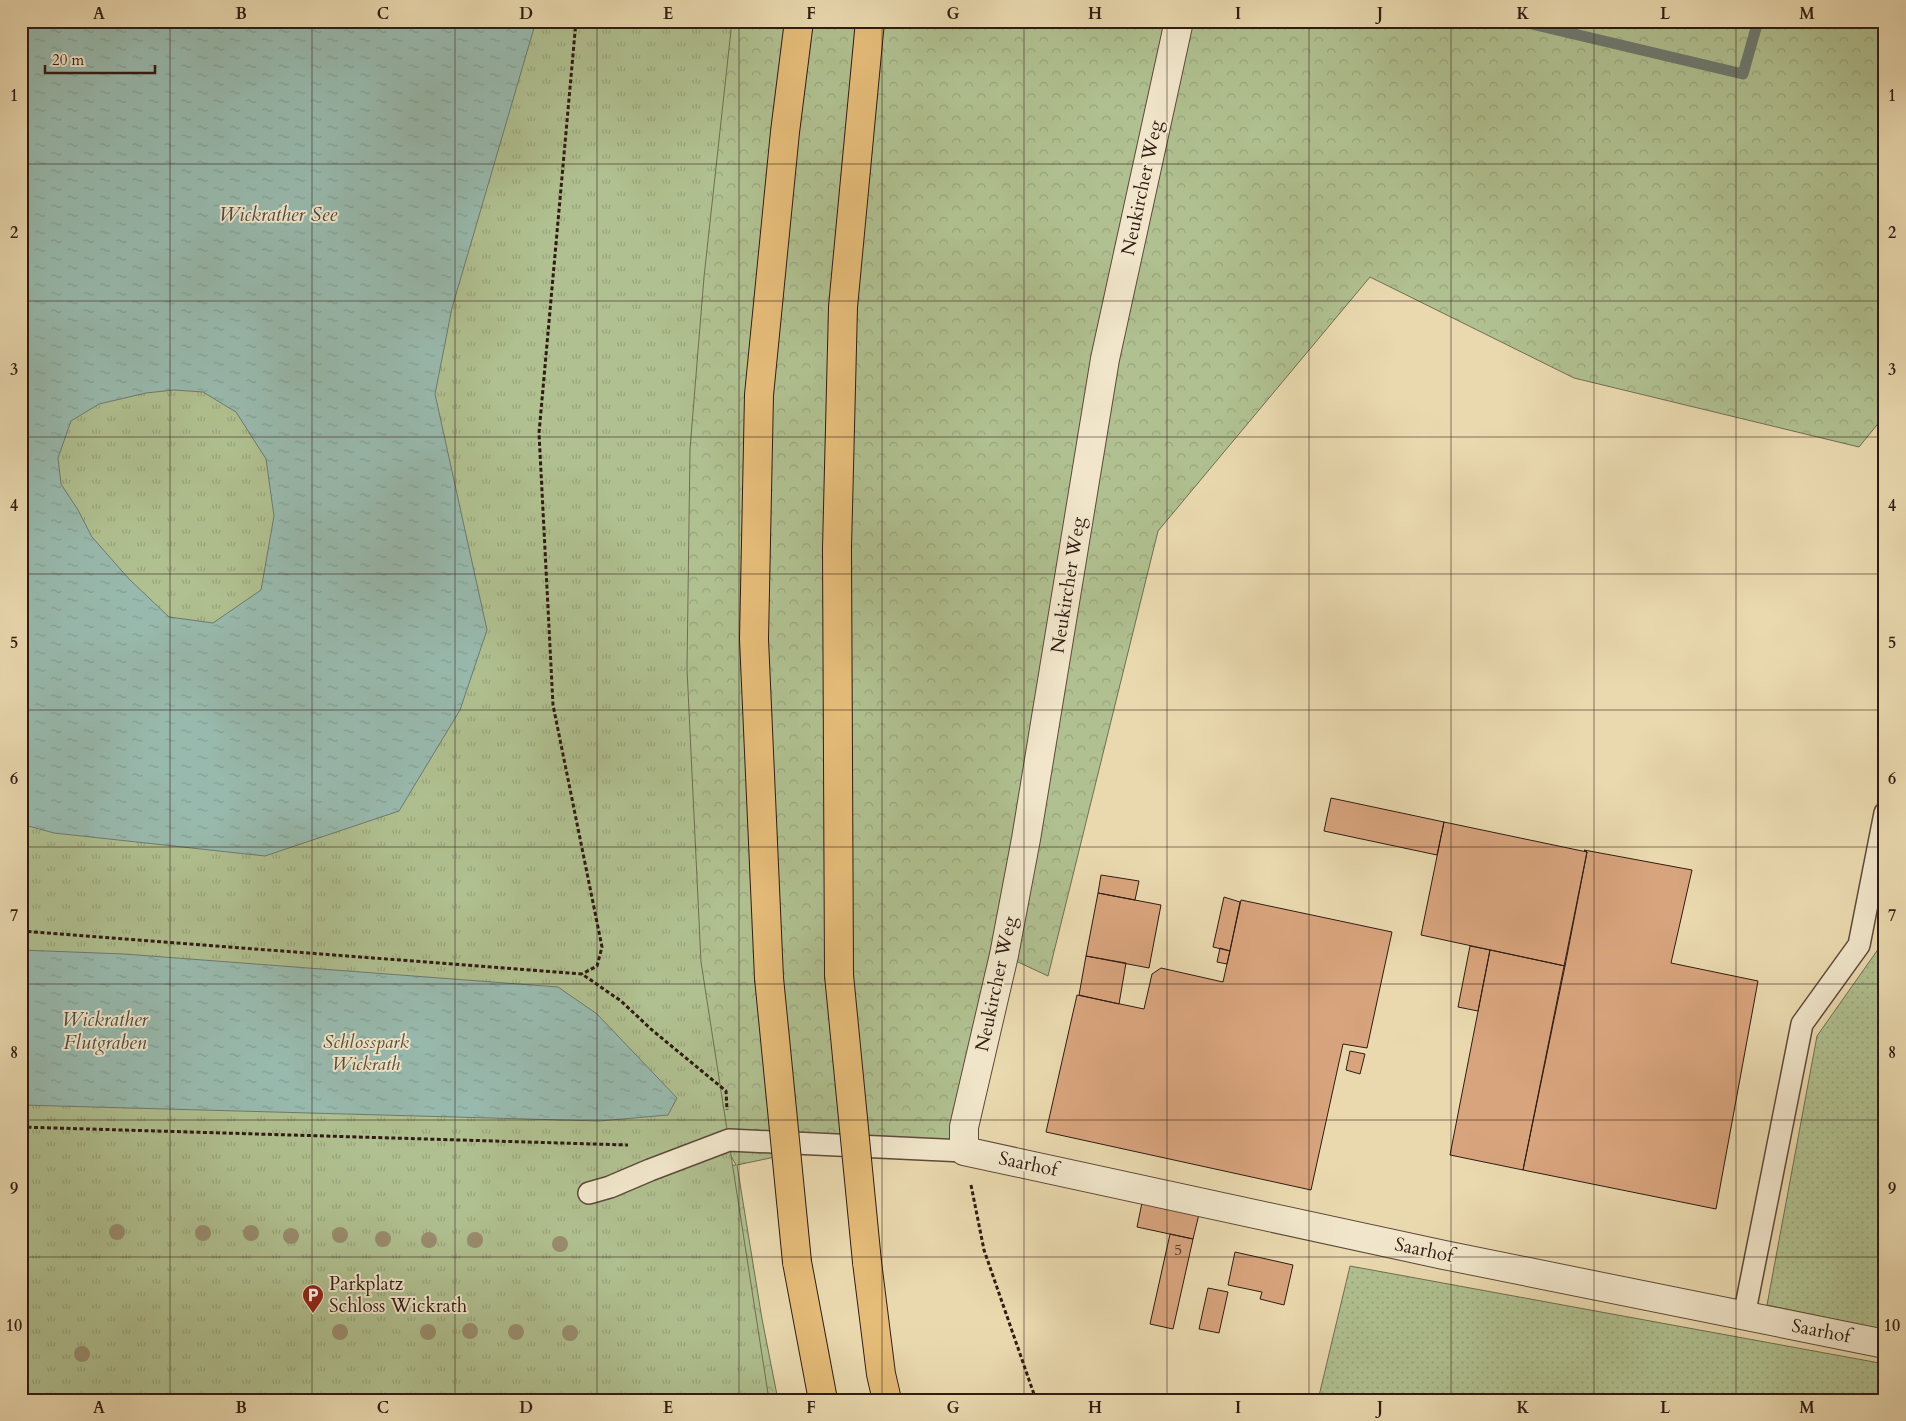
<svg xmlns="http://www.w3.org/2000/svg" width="1906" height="1421" font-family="Cardo,serif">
  <defs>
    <pattern id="grass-dots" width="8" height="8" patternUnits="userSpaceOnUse" patternTransform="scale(1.25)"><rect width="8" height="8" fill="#b0c090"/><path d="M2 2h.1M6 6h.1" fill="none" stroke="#98a47b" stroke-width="1.8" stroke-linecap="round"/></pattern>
    <pattern id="forest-crowns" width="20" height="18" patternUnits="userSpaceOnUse" patternTransform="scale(1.25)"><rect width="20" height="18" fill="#b0c090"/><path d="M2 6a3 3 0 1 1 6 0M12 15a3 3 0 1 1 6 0" fill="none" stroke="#98a47b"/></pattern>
    <pattern id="park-tufts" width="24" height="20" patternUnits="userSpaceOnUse" patternTransform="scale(1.25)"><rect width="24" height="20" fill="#b0c090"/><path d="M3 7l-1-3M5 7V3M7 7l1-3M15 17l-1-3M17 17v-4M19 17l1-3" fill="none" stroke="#98a47b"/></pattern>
    <pattern id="water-ripples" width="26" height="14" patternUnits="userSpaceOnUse" patternTransform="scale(1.25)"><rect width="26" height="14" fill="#98baae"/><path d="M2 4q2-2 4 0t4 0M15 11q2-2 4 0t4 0" fill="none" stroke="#839f95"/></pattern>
  </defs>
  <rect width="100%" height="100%" fill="#ead9af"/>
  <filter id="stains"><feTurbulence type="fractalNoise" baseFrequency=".004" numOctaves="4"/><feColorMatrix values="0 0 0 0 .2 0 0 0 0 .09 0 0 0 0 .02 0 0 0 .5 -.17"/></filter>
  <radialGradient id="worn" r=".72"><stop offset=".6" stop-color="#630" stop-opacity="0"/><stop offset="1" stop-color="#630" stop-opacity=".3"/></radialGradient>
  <path fill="url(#grass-dots)" stroke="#706e52" d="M1885,920V1330L1767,1305L1817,1036L1879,948Z
    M1350,1266L1885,1364V1400H1318Z"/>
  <path fill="url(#forest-crowns)" stroke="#706e52" d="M536,21H1885V415L1859,447L1574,378L1370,277L1158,531L1048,976L1005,956L964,1151L799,1152L737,1165L762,1319L778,1400H612L693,1167L736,1165L710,1119Z"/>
  <path fill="url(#park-tufts)" stroke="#706e52" d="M21,21H732L704,277L690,449L687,669L701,962L769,1400H21Z"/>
  <path fill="url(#water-ripples)" stroke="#6e7a70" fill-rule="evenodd" d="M21,21H536L452,308L435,394L487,630L460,710L399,811L265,856L54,833L21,824ZM174,390L203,392L236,412L266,459L274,516L261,590L213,623L169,617L129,579L92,537L78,510L61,484L58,458L71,421L99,404L146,393Z
    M21,950L124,954L558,987L597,1014L677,1098L668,1115L599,1121L21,1105Z"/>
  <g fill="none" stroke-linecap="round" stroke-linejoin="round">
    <path stroke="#6e7a70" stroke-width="11" d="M1519,21L1743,74L1758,21"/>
  </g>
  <path fill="#d8a47d" stroke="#301b13" d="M1331,798L1444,822L1437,855L1324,831Z
    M1444,822L1587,852L1565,966L1421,935Z
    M1584,850L1692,870L1671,963L1758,981L1716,1209L1523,1170L1587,852Z
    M1101,875L1139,881L1135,900L1098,893Z
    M1098,893L1161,905L1149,968L1086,956Z
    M1224,897L1240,902L1230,951L1213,947Z
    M1241,900L1392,932L1367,1048L1343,1044L1311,1190L1046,1132L1077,995L1144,1009L1152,974L1161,968L1223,982Z
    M1470,946L1490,950L1478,1011L1458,1007Z
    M1220,948L1230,951L1227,964L1217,962Z
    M1490,950L1565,966L1523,1170L1450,1155Z
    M1086,956L1126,963L1119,1004L1079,995Z
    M1350,1051L1365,1054L1360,1074L1346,1070Z
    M1143,1198L1200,1210L1193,1239L1137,1227Z
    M1170,1234L1193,1239L1173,1329L1150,1324Z
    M1235,1252L1293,1265L1284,1305L1260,1299L1262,1292L1228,1285Z
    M1208,1288L1228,1292L1219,1333L1199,1329Z"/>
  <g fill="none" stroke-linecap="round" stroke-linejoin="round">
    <g stroke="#5e4a3a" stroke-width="24">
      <path id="lane" d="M589,1193L610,1187L650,1170L729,1140L964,1151
        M1744,1316L1802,1024L1859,945L1885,813"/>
    </g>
    <g stroke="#5e4a3a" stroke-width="30">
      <path id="street" d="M1179,21L1105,359L1026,839L1004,955L964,1127V1151L1444,1255L1885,1344"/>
    </g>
    <g stroke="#301b13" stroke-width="30">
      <path id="highway" d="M839,975L837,548L843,307L870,21
        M769,978L754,639L759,395L785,132L799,21
        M797,1262L823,1400
        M867,1262L881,1374L887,1400"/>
    </g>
    <path stroke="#301b13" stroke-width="3" stroke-dasharray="4 2.5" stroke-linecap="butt" d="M576,21L539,433L553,705L602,947L597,966L582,974
      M21,931L582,974L621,1001L652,1030L726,1091L727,1110
      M21,1127L628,1145
      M971,1185L984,1250L1036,1400"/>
    <use href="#lane" stroke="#f1e6cb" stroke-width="21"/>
    <use href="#street" stroke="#f1e6cb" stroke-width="28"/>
    <use href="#highway" stroke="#e5bc78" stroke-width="28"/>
    <g stroke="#301b13" stroke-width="30" stroke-linecap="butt">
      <path id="highway-bridge" d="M839,975L867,1262
        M769,978L797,1262"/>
    </g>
    <use href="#highway-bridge" stroke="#e5bc78" stroke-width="28"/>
  </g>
  <g fill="#998c6e">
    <circle cx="117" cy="1232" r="8"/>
    <circle cx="203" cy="1233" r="8"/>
    <circle cx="251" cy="1233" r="8"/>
    <circle cx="340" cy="1235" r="8"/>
    <circle cx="291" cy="1236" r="8"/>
    <circle cx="383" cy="1239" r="8"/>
    <circle cx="429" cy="1240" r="8"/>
    <circle cx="475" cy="1240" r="8"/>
    <circle cx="560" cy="1244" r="8"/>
    <circle cx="470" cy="1331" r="8"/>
    <circle cx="340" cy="1332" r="8"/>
    <circle cx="428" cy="1332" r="8"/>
    <circle cx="516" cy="1332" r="8"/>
    <circle cx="570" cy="1333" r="8"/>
    <circle cx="82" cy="1354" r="8"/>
  </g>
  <path fill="none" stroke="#301b13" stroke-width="1" stroke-opacity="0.55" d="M170,21V1400M312,21V1400M455,21V1400M597,21V1400M739,21V1400M882,21V1400M1024,21V1400M1167,21V1400M1309,21V1400M1451,21V1400M1594,21V1400M1736,21V1400M21,164H1885M21,301H1885M21,437H1885M21,574H1885M21,710H1885M21,847H1885M21,984H1885M21,1120H1885M21,1257H1885"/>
  <defs>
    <g id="parking-pin" transform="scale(1.125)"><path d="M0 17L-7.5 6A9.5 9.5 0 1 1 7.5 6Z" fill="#8f2418" stroke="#f1e6cb"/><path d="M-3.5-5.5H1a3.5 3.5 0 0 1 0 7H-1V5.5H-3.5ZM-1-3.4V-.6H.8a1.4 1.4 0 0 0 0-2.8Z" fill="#fff"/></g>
  </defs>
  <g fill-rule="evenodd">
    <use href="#parking-pin" x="313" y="1295"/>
  </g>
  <g text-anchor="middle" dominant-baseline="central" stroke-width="4" stroke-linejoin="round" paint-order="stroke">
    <g font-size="16" fill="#5a3d2e">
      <text x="1178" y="1250">5</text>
    </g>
    <g font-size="19" fill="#301b13" stroke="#f1e6cb">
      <text transform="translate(1142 188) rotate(-78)">Neukircher Weg</text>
      <text transform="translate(1068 585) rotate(-81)">Neukircher Weg</text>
      <text transform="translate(996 984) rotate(-78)">Neukircher Weg</text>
      <text transform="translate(1028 1164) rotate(12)">Saarhof</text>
      <text transform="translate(1424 1250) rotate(12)">Saarhof</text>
      <text transform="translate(1821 1331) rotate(11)">Saarhof</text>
    </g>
    <g font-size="19" font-style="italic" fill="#564d38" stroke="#f1e6cb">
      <text x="366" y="1042">Schlosspark<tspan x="366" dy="22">Wickrath</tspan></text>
    </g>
    <g font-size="19" fill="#301b13" stroke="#f1e6cb" text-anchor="start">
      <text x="329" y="1284">Parkplatz<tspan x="329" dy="22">Schloss Wickrath</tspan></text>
    </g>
    <g font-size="20" font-style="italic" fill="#4f4b42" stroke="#f1e6cb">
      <text x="278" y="214">Wickrather See</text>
      <text x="105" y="1019">Wickrather<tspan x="105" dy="23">Flutgraben</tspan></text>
    </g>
  </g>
  <rect width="1906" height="1421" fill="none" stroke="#ead9af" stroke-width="55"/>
  <path d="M45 65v8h110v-8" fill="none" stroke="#301b13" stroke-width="2.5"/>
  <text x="52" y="65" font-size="15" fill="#301b13" stroke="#f1e6cb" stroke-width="4" paint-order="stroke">20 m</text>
  <rect x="28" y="28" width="1850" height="1366" fill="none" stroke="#301b13" stroke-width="2"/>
  <g font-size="16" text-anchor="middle" font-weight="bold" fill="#301b13">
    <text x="99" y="19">A</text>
    <text x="241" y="19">B</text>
    <text x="383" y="19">C</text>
    <text x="526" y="19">D</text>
    <text x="668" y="19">E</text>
    <text x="811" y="19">F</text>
    <text x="953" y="19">G</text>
    <text x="1095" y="19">H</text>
    <text x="1238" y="19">I</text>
    <text x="1380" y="19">J</text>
    <text x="1523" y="19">K</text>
    <text x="1665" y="19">L</text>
    <text x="1807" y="19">M</text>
    <text x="14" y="101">1</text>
    <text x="1892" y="101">1</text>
    <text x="14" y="238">2</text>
    <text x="1892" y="238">2</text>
    <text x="14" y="375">3</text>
    <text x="1892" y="375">3</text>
    <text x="14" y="511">4</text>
    <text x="1892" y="511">4</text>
    <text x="14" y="648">5</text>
    <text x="1892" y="648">5</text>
    <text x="14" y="784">6</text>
    <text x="1892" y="784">6</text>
    <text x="14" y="921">7</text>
    <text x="1892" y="921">7</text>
    <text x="14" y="1058">8</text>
    <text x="1892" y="1058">8</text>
    <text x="14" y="1194">9</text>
    <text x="1892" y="1194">9</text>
    <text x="14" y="1331">10</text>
    <text x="1892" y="1331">10</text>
    <text x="99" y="1413">A</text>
    <text x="241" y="1413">B</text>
    <text x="383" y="1413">C</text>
    <text x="526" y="1413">D</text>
    <text x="668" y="1413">E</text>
    <text x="811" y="1413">F</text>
    <text x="953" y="1413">G</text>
    <text x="1095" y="1413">H</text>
    <text x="1238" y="1413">I</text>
    <text x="1380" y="1413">J</text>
    <text x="1523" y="1413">K</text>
    <text x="1665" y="1413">L</text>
    <text x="1807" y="1413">M</text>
  </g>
  <rect width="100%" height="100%" filter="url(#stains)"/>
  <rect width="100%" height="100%" fill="url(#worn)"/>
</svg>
